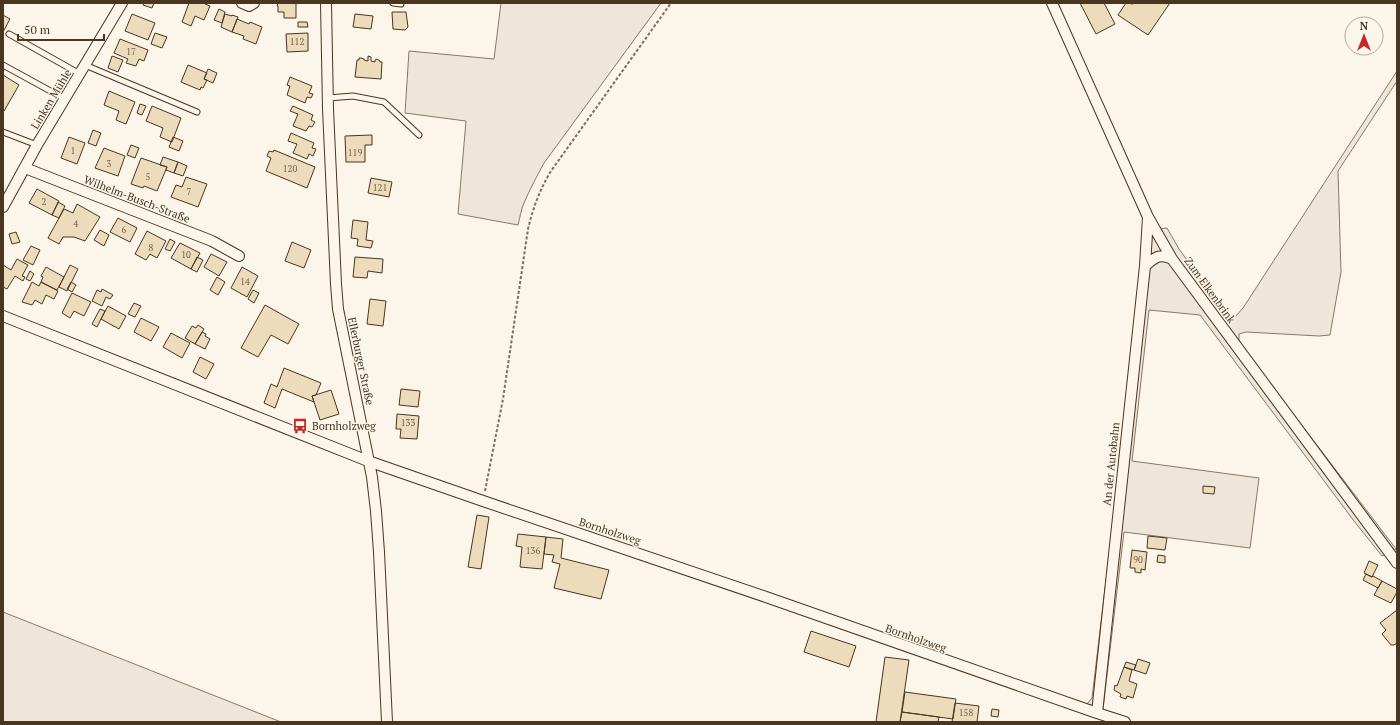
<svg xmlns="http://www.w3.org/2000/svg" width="1400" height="725" font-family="'PT Serif',serif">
  <rect width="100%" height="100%" fill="#fbf6e9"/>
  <path fill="#ede6d9" stroke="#887966" d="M501,3H661L544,163C537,176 530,189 524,203C521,209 520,218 518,225L458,214L466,121L405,113L409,51L494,59Z
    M1397,71V81L1338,171L1341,272L1330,335L1319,336L1246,332L1239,334V340L1243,348L1396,549L1382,556L1354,521L1200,315L1149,310L1132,461L1259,478L1250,548L1124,532L1103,709L1087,704L1092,698L1146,241L1145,230L1167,228L1179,249L1228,317H1235L1243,308Z
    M3,612L281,722H3Z"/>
  <path fill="#ecdcbc" stroke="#4a3520" d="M144,3H154L152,8L143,5Z
    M189,3H203L210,6L204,20L195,16L191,26L182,22Z
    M278,3H296V18H284V12H278V6H277Z
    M1080,3H1104L1115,24L1096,34Z
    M1126,3L1133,4L1134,3H1170L1148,35L1118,15Z
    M219,9L225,12L222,23L214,20Z
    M392,12H406L408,27L405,30L393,29Z
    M132,14L155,23L148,40L125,31Z
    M225,14L232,16V15L238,17L232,32L221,27Z
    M355,14L373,16L371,29L353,27Z
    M3,15L10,19L3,32Z
    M237,19L249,24L250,22L262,27L256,44L243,39L244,36L232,32Z
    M298,22H307L308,27H298Z
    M155,33L167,37L162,48L151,44Z
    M308,33V51L287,52L286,34Z
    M120,39L148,50L144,61L139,59L136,66L126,63L128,59L114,53Z
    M112,56L123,60L118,72L108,68Z
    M368,56L371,57V61L375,62V60L377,59L380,61V62H382L381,79L355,77L357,60H359V58H361L364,59V60L368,61Z
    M188,65L207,73L204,79L207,80L203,88L201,87L200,90L181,82Z
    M208,69L217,73L213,83L204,79Z
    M3,75L19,85L4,111L3,110Z
    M290,77L312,86L309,93L313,94L311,98L307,97L305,103L287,95L290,86L287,85Z
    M109,91L135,102L126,124L116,120L119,111L104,105Z
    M140,104L146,106L142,115L137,113Z
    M152,106L181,118L172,142L160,137L163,128L146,121Z
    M293,106L313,115L311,120L315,122L312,127L309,126L306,131L293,126L298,114L290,111Z
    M93,130L101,133L96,146L88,143Z
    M291,133L314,143L312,148L316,149L313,156L309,154L307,159L293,153L297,144L288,141Z
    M372,135V145H365V162H346L345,136Z
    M69,137L85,143L77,164L61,158Z
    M173,137L183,141L179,151L169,147Z
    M131,145L139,148L135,158L127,155Z
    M104,148L125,156L118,176L95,168Z
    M274,150L315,167L307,188L266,171L271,158L267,156L269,151L273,152Z
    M163,157L178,162L174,173L166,170L167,167L160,165Z
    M141,158L167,167L157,191L144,186L143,188L131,184Z
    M178,162L187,166L183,176L174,173Z
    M186,177L207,184L198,207L171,197L176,185L182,187Z
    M371,178L392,182L389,197L368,193Z
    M37,189L59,201L52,215L29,203Z
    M58,202L65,206L59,218L52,215Z
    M77,204L100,217L85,241L74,237H63L59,244L48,238L64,209L73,213Z
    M118,218L137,228L130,242L110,232Z
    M353,220L368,222L366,240L373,241L371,248L357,246L358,239L351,238Z
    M100,230L109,235L104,246L94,240Z
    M147,231L166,241L157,258L150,254L146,260L135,254Z
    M16,232L20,242L12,244L9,234Z
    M170,239L175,242L170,251L165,249Z
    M292,242L311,250L304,268L285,261Z
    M180,243L200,253L191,269L171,258Z
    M31,246L40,250L33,265L23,260Z
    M211,254L227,262L219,276L204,267Z
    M197,257L203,260L197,272L191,269Z
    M355,257L383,259L382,273L368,271L367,278L353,277Z
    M17,259L28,265L22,276L25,277L23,281L15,276L7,289L3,287V265L11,270Z
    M70,265L78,269L67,291L59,287Z
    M46,267L64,277L57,290L41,282L43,277L41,276Z
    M242,267L258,276L247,297L231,288Z
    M30,271L34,274L30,281L26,279Z
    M217,277L225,282L218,295L210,290Z
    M32,282L39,286L41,282L58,291L54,299L46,295L42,304L35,300L32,305L22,302Z
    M71,282L76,285L72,292L67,289Z
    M102,289L113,295L110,299L106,297L102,306L92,301L97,290L101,292Z
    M253,290L259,293L254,303L248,299Z
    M72,293L91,302L84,316L74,311L70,318L62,313Z
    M370,299L386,301L383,326L367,324Z
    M134,303L141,306L135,317L128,314Z
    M265,305L299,324L288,344L271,335L258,357L241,348Z
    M108,306L126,316L119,329L101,319Z
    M100,309L105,311L97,327L92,324Z
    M141,318L159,327L151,341L134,332Z
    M198,325L204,329L195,344L185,338L192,326L196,328Z
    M202,332L206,334L205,336L210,339L205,349L195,344Z
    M171,333L190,343L182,358L163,347Z
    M200,357L214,364L206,379L193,372Z
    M284,368L321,383L316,395L312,396L314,402L282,389L275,408L264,403L271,384L277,387Z
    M401,389L420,391L418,407L399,405Z
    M331,390L339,414L320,420L312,396Z
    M397,414L419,416L417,439L400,438L401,429H396Z
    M1203,486L1215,487L1214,494L1203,493Z
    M477,515L489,517L481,569L468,567Z
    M518,534L546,537L542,569L520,567L522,547L516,546Z
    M1148,536L1167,538L1165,550L1147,548Z
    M546,537L563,539L561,558L609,570L601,599L554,588L560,564L552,562L554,555L544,554Z
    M1132,550L1147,552L1145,570L1141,569V573L1135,572V568H1130Z
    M1158,555L1165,556V563L1157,562Z
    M1369,561L1378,565L1372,577L1364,573Z
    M1366,574L1372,577L1373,576L1382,581L1378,588L1363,580Z
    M1382,581L1397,589V592L1391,603L1374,595Z
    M1397,610V643L1394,645H1391L1382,634L1386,630L1380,623Z
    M811,631L856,646L849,667L804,652Z
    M885,657L909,660L900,722H876Z
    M1138,659L1150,663L1146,674L1134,670Z
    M1126,662L1136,665L1134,670L1124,667Z
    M1124,667L1132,670L1129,681L1137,684L1133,698L1127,696L1126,699L1120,697L1121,694L1114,690L1115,685L1117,686Z
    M905,692L956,699L953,719L902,712Z
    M955,703L979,706L977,722H952Z
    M992,709L999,710L998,717L991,716Z
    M902,712L939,717L938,722H900Z"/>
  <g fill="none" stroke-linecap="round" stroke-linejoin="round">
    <g stroke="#4a3520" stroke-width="7">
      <path id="lane" d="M393,3L401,4
        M9,34L80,74
        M3,65L65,99
        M85,65L197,112
        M328,98L353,96L384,102L419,135
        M3,132L37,145"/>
    </g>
    <g stroke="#4a3520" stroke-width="12">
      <path id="street" d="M242,3L249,6L254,3
        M326,3L328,109L336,284L338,309L372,477L376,511L379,552L387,722
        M1052,3L1148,217L1172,259L1397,563
        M25,168L212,241L239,256
        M3,207L37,145L122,3
        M1145,266C1155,257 1160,253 1172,259
        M3,316L368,461L483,501L766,597L1097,713L1125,722
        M1097,713L1145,266L1148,217"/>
    </g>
    <path stroke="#7f6f5c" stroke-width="2" stroke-dasharray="3 2" stroke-linecap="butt" d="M485,491L503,399L528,229C533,208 540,189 551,171L671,3"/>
    <use href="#lane" stroke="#fbf6e9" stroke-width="5"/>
    <use href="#street" stroke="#fbf6e9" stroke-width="10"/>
  </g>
  <defs>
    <g id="bus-bare" transform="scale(1.2)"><path d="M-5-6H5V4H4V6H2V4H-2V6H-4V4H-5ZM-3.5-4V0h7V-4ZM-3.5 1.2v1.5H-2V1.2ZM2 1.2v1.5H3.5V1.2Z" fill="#c62828" stroke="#fbf6e9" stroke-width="2.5" paint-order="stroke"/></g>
  </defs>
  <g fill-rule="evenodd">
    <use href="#bus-bare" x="300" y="426"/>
  </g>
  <g text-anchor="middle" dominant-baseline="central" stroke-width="3" stroke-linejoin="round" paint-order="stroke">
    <g font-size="9" fill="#725f47">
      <text x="297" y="42">112</text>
      <text x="131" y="52">17</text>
      <text x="73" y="151">1</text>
      <text x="355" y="153">119</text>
      <text x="109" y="164">3</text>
      <text x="290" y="169">120</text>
      <text x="148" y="177">5</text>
      <text x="380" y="188">121</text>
      <text x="189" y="192">7</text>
      <text x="44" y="202">2</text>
      <text x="76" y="224">4</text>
      <text x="124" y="230">6</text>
      <text x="151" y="248">8</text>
      <text x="186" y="255">10</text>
      <text x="245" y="282">14</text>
      <text x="408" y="423">133</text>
      <text x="533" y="551">136</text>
      <text x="1138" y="560">90</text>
      <text x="966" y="713">158</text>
    </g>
    <g font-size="11" fill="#4a3520" stroke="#fbf6e9">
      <text transform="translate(51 99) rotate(-59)">Linken Mühle</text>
      <text transform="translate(137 199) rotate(21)">Wilhelm-Busch-Straße</text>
      <text transform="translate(1210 290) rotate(54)">Zum Elkenbrink</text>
      <text transform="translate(361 361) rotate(78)">Ellerburger Straße</text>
      <text transform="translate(1111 464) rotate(-84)">An der Autobahn</text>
      <text transform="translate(610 531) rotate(18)">Bornholzweg</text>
      <text transform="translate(916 638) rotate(19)">Bornholzweg</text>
    </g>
    <g font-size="11" fill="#4a3520" stroke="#fbf6e9" text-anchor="start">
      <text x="312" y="426">Bornholzweg</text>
    </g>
  </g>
  <rect width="1400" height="725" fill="none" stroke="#4a3520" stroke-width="8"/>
  <g transform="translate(1364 36)"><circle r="19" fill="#fbf6e9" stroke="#b4a999"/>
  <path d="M0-3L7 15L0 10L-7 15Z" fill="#c62828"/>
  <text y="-6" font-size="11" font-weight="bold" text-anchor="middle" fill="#4a3520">N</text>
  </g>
  <path d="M18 34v6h86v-6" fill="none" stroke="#4a3520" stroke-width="2"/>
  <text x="24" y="34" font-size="12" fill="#4a3520" stroke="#fbf6e9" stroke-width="3" paint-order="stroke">50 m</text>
</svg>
